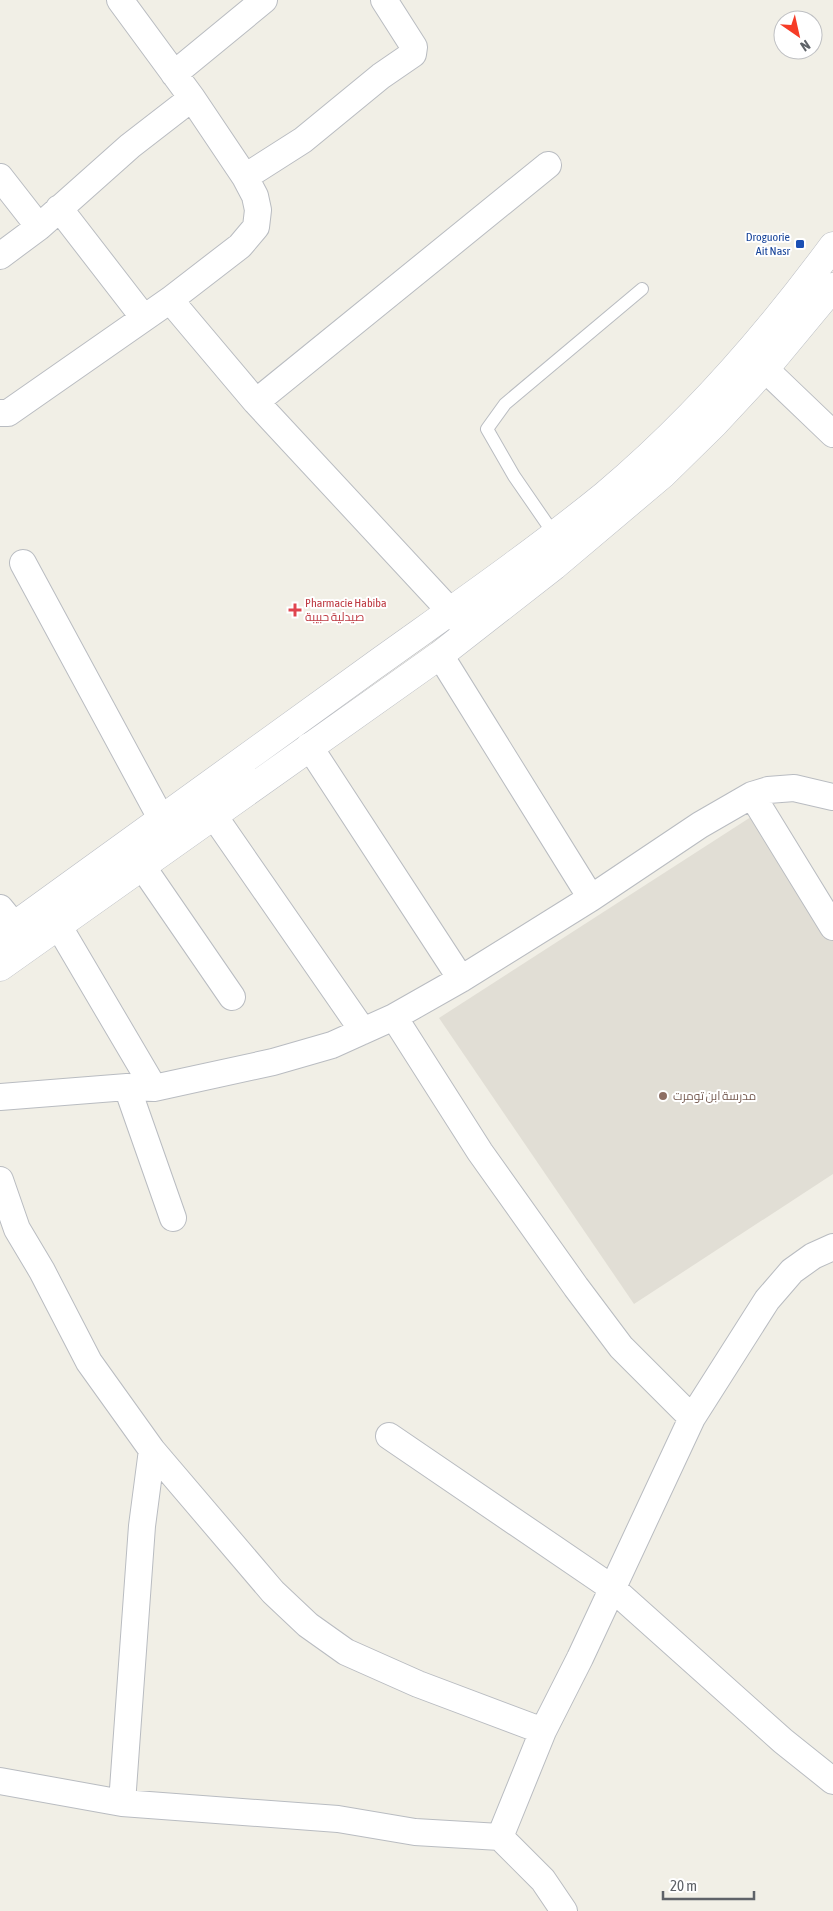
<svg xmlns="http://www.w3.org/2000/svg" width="833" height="1911" font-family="'Asap Condensed',Cairo,sans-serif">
  <rect width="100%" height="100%" fill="#f1efe6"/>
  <path fill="#e1ded5" d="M754,815L833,935V1174L634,1304L439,1018Z"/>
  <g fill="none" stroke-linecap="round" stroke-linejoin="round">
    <g stroke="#b9bcc1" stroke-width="14">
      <path id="lane" d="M554,534L514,476L487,429L505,404L642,289"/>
    </g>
    <g stroke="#b9bcc1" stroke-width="28">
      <path id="street" d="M174,74L264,0
        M0,177L39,227
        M245,177L303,140L381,76L413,54L414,47L384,0
        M59,208L144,318
        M0,256L39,227L130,146L192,98
        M170,300L256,402L464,626
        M765,369L833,434
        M256,402L548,165
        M0,413H8L170,300L240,246L256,227L258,210L255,196L245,177L192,98L120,0
        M23,563L162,820
        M440,655L591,898
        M309,746L461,979
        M752,795L833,927
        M214,816L363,1031
        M142,866L232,997
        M0,908L14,925
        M58,925L154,1088
        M394,1017L480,1152L576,1287L621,1347L692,1418
        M127,1087L173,1218
        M0,1097L127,1087L154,1088L273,1062L332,1045L394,1017L461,979L591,898L700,825L752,795L768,790L794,788L833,797
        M0,1180L17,1229L42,1271L89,1362L152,1450L273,1592L308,1625L346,1652L418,1684L543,1731
        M389,1436L612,1588L783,1741L833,1781
        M0,1781L122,1803L338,1819L415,1832L500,1837L543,1880L564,1911
        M122,1803L142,1526L152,1450
        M500,1837L543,1731L580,1658L692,1418L767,1300L792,1271L813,1256L833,1247"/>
    </g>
    <g stroke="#babdc3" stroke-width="29">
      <path id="secondary" d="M0,936C124,846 249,757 372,667C450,611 530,556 605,495C692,422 766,337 833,246
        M0,967L440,655L554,566L663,474L714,424L765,369L833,287"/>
    </g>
    <use href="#lane" stroke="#fff" stroke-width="12"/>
    <use href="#street" stroke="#fff" stroke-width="26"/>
    <use href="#secondary" stroke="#fff" stroke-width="28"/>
  </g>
  <rect fill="#1a4fb4" stroke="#fff" stroke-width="2" x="795" y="239" width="10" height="10" rx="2.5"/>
  <path fill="#e0444e" stroke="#fff" stroke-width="2" d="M292.5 602.5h5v5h5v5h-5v5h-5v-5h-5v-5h5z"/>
  <circle fill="#8d6e63" stroke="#fff" stroke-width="2" cx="663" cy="1096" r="5"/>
  <g text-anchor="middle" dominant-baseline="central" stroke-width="4" stroke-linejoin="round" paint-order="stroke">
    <g font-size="12" fill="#164399" stroke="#fff" text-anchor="end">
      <text x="790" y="237">Droguorie<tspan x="790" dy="14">Ait Nasr</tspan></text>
    </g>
    <g font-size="12" fill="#be3a42" stroke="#fff" text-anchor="start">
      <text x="305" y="603">Pharmacie Habiba<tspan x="305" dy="14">صيدلية حبيبة</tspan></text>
    </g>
    <g font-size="12" fill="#785e54" stroke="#fff" text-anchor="start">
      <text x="673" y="1096">مدرسة ابن تومرت</text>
    </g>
  </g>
  <g transform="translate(798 35) rotate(146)"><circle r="24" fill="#ffffff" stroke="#bfc0c3"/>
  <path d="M0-4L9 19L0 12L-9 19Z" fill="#f63c27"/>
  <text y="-8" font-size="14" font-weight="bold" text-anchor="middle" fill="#5e6268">N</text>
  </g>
  <path d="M663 1891v8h91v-8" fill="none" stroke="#5e6268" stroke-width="2.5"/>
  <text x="670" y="1891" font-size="15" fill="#5e6268" stroke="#ffffff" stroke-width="4" paint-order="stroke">20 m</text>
</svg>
